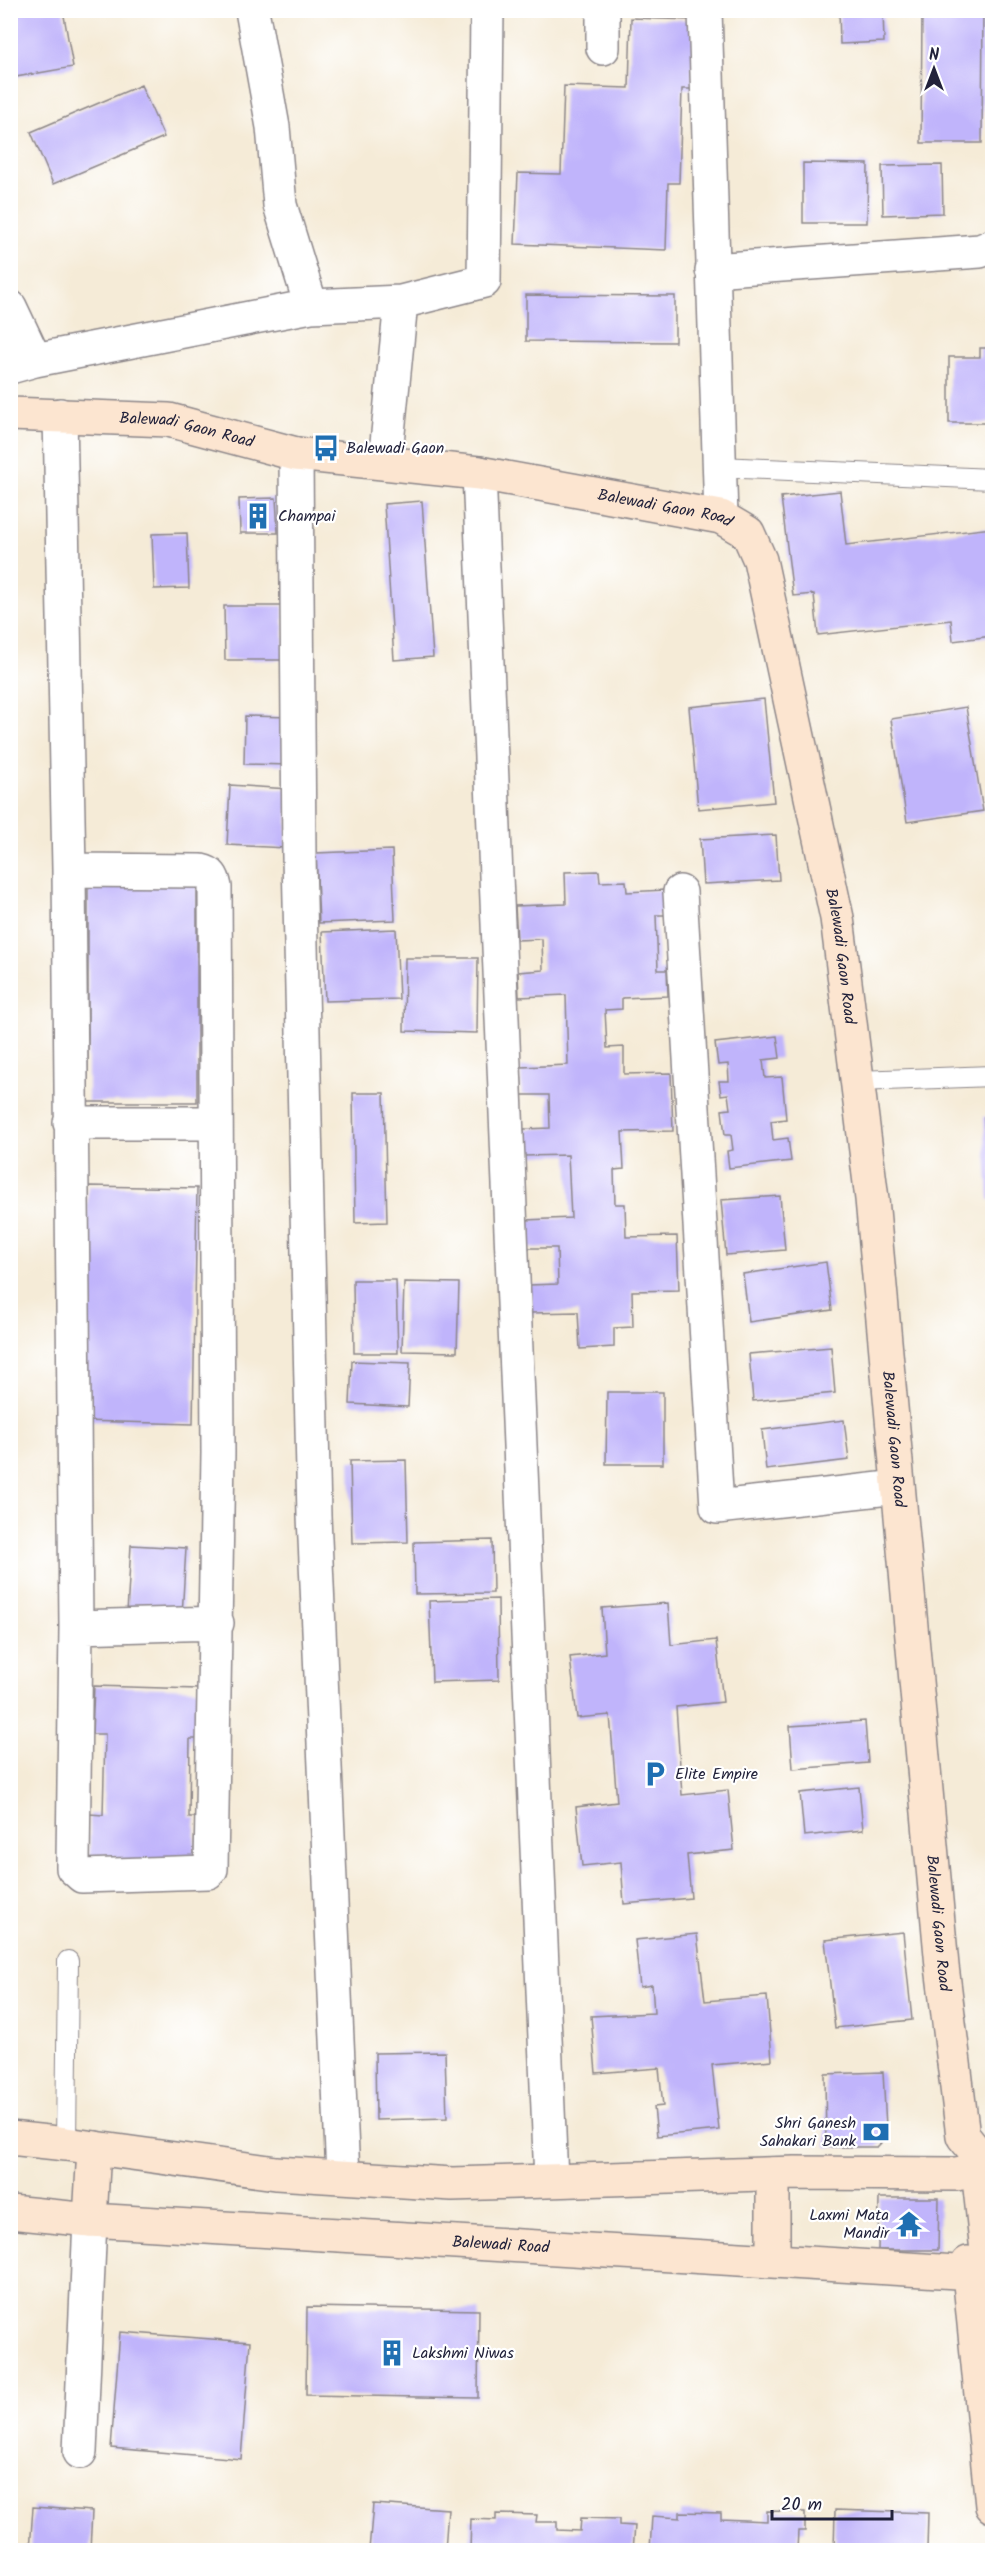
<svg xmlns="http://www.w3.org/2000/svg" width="1003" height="2561" font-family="Kalam,sans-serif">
  <rect width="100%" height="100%" fill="#fff"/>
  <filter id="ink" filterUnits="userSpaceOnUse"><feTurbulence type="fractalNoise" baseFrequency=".0167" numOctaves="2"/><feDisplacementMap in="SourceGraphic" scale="12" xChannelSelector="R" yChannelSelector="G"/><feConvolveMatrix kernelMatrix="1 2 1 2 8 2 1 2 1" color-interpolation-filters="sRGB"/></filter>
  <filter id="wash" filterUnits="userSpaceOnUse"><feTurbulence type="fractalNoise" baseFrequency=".008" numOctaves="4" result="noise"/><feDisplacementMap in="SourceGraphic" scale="24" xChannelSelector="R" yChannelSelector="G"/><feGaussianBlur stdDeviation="1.35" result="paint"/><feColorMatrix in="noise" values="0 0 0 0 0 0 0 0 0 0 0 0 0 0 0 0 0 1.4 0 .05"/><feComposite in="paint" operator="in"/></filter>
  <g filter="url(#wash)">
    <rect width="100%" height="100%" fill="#f5ebd7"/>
    <g id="blocks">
      <path fill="#c0b4fb" d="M10,10H63L73,67L10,78Z
        M839,10H883L884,42L840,44Z
        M922,10H983L982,143H921Z
        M631,18L694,20L692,89H682L679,183H668L666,250L515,244L518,173L561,174L564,86L629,88Z
        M141,85L164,137L53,184L31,132Z
        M803,163L868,164L867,223H803Z
        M942,165L943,213L883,215L882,166Z
        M526,295L675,296V342L526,341Z
        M980,348H992V423H949V357H980Z
        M840,491L846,545L992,528V636L953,641L951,620L818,635L814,594L793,596L781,497Z
        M276,498L278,533H240L239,499Z
        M422,501L433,657L394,660L384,504Z
        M187,533L189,588L154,589L152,534Z
        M224,606H283L284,660H225Z
        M764,699L774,802L698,809L689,707Z
        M966,707L983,811L907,822L891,719Z
        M245,716L292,717L291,765L244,764Z
        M230,785L289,789L286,848L227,845Z
        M776,835L779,880L703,884L700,839Z
        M392,850L395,920L319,923L316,853Z
        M599,871L600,882L626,881L627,892L664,890L665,915H656L658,970H667L668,996L622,998V1009L605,1010L607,1048L624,1047V1074L671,1073L673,1131L622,1132L624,1169L614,1170L615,1204H625L626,1237L677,1236L679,1290L632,1291L633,1327L614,1328V1347L580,1349L578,1312L530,1313L529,1285L558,1284L557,1248H528L526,1220L571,1218L568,1155L524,1156V1129L550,1128L549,1095H522L521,1067L568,1065L566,995L519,997L518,972L543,970L542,939L517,940L515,906L566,904L565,872Z
        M88,878H197V1102H88Z
        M396,929L399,999L325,1001L322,932Z
        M405,958H478L477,1033L404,1031Z
        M777,1036L780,1058L763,1060L765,1078L782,1077L786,1119L771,1121L773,1140L788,1138L791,1161L729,1168L727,1151L733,1150L731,1135H725L722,1110L730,1109L728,1094L721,1095L719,1081H729L728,1064L718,1065L715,1043Z
        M353,1093H384L387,1222L355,1223Z
        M992,1116V1199L989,1200L984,1117Z
        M88,1186L197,1188L193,1424L83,1421Z
        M780,1196L785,1250L726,1255L721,1200Z
        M826,1262L832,1310L749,1322L743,1274Z
        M353,1280H396L398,1353H354Z
        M404,1282L459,1283L457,1352L402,1351Z
        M831,1347L835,1393L753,1401L749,1354Z
        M352,1361L410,1363L408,1407L350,1404Z
        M607,1392H663V1464H606Z
        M844,1420L849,1460L766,1470L762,1430Z
        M406,1460L408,1542L352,1543L350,1461Z
        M492,1540L493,1593L415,1594L414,1542Z
        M131,1545L186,1548L182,1616L127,1613Z
        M498,1599L499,1680L432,1682L429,1601Z
        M668,1603L671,1645L716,1640L723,1702L676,1707L682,1795L728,1790L734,1850L687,1855L691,1898L624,1904L621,1862L582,1866L576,1807L617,1802L610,1715L577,1718L570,1657L605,1653L602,1608Z
        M94,1686L198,1689L197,1739H190L189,1817H195L194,1864L90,1861V1814L103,1815L105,1734H92Z
        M865,1721L868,1763L793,1769L790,1726Z
        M859,1787L863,1830L804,1836L800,1793Z
        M903,1932L912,2020L835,2028L825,1940Z
        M697,1934L705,2001L767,1996L772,2060L712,2065L719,2130L657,2136L654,2107L663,2106L659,2068L596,2073L591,2016L654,2013L652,1985L640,1987L635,1940Z
        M445,2052L447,2118L376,2120L375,2053Z
        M883,2072L886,2127L884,2140L877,2147H826L825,2074Z
        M879,2198H939L938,2250H878Z
        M307,2307L479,2310L478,2398L306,2395Z
        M120,2332L250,2342L241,2459L111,2448Z
        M373,2504L448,2509L445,2550H369Z
        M33,2507L92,2511L90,2550H30Z
        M835,2510L928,2513L927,2550H834Z
        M767,2511L805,2512V2531H798L797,2550H650L652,2516L680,2518V2512L721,2513V2519L767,2521Z
        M496,2514L537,2515L536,2522H557V2530L580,2531L581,2518L619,2519V2525L635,2526L633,2550H470L471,2519L496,2520Z"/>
    </g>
  </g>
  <g filter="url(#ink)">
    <use href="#blocks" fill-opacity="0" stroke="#8c8689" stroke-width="1.5"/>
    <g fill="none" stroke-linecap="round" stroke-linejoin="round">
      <g stroke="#8c8689" stroke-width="22">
        <path id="lane" d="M719,467L992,479
          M858,1081L992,1076
          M66,2144L68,1961"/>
      </g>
      <g stroke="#8c8689" stroke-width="36">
        <path id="street" d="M252,10L273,127L280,205L311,306
          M705,10L721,517
          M603,48V10
          M712,270L980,251L992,246
          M10,307L35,360
          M10,367L35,360L311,306L401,302L484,281L487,10
          M60,415L69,870L76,1627L73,1862V1868L82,1876L208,1872L211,1869L218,1453L215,887C213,877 211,873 201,871L69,870
          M296,454L299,857L314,1516L343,2176
          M385,463L401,302
          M479,473L551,2180
          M680,892L717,1507L898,1487
          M70,1123H215
          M76,1627L217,1623
          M80,2452L90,2220"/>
      </g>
      <g stroke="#8c8689" stroke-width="36">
        <g id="secondary">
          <path id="s1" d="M10,414L169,420L296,454L479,473L721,517L748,533L760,560L837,918L872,1199L942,1966L963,2136L976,2152L992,2296"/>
          <path d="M10,2138L66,2144L276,2173L452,2184L795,2173L956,2174L978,2170"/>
          <path d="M773,2174V2260"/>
          <path id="s2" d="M10,2212L90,2220L990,2274"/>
          <path d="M90,2220L94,2148"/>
          <path d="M968,2263L992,2506"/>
        </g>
      </g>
      <use href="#lane" stroke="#fff" stroke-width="20"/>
      <use href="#street" stroke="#fff" stroke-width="33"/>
      <use href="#secondary" stroke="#fce5d0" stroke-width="33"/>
    </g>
  </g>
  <defs>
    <g id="bus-bare" transform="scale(2.07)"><path d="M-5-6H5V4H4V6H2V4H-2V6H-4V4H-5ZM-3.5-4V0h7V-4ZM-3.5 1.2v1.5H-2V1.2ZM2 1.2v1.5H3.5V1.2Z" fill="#1f6fb2" stroke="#fff" stroke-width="2.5" paint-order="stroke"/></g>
    <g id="building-bare" transform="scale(2.07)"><path d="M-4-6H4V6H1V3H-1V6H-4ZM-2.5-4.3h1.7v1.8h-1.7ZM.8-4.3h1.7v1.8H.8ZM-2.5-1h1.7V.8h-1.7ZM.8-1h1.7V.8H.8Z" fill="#1f6fb2" stroke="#fff" stroke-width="2.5" paint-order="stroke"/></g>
    <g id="parking-bare" transform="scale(2.07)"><path d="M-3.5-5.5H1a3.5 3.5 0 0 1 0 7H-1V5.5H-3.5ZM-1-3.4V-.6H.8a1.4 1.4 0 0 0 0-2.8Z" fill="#1f6fb2" stroke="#fff" stroke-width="2.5" paint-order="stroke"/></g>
    <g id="bank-bare" transform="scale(2.07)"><path d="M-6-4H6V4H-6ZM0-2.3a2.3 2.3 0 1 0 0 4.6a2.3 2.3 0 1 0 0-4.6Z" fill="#1f6fb2" stroke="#fff" stroke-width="2.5" paint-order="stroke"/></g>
    <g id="temple-bare" transform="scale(2.07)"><path d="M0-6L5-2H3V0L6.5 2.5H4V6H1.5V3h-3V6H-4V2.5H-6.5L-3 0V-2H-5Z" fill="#1f6fb2" stroke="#fff" stroke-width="2.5" paint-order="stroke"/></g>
  </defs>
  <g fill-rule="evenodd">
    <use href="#bus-bare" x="326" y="448"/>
    <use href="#building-bare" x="258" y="516"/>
    <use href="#parking-bare" x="655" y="1774"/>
    <use href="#bank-bare" x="876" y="2132"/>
    <use href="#temple-bare" x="909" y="2224"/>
    <use href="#building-bare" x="392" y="2353"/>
  </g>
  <g text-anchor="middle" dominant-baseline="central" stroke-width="4.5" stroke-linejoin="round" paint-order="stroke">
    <g font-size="16" fill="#22223b" stroke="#fff">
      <text stroke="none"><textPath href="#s1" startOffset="178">Balewadi Gaon Road</textPath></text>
      <text stroke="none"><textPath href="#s1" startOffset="664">Balewadi Gaon Road</textPath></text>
      <text stroke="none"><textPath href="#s1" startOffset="1186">Balewadi Gaon Road</textPath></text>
      <text stroke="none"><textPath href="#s1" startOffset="1672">Balewadi Gaon Road</textPath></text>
      <text stroke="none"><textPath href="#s1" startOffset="2158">Balewadi Gaon Road</textPath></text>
      <text stroke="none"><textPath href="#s2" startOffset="492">Balewadi Road</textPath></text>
    </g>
    <g font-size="16" fill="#22223b" stroke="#fff" text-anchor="start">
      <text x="346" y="448">Balewadi Gaon</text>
      <text x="278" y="516">Champai</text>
      <text x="675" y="1774">Elite Empire</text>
      <text x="856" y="2123" text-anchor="end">Shri Ganesh<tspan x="856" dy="18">Sahakari Bank</tspan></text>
      <text x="889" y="2215" text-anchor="end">Laxmi Mata<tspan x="889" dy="18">Mandir</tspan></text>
      <text x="412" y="2353">Lakshmi Niwas</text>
    </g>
  </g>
  <rect width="1003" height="2561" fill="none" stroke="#fff" stroke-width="36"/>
  <g transform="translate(934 69)" stroke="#ffffff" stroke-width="4.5" paint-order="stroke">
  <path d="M0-4.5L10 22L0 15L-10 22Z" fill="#22223b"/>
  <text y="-9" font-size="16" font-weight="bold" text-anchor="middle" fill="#22223b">N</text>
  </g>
  <path d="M772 2510v9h120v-9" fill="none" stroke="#22223b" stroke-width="3"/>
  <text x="781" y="2510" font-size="18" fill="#22223b" stroke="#ffffff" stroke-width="4.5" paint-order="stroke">20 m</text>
</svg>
